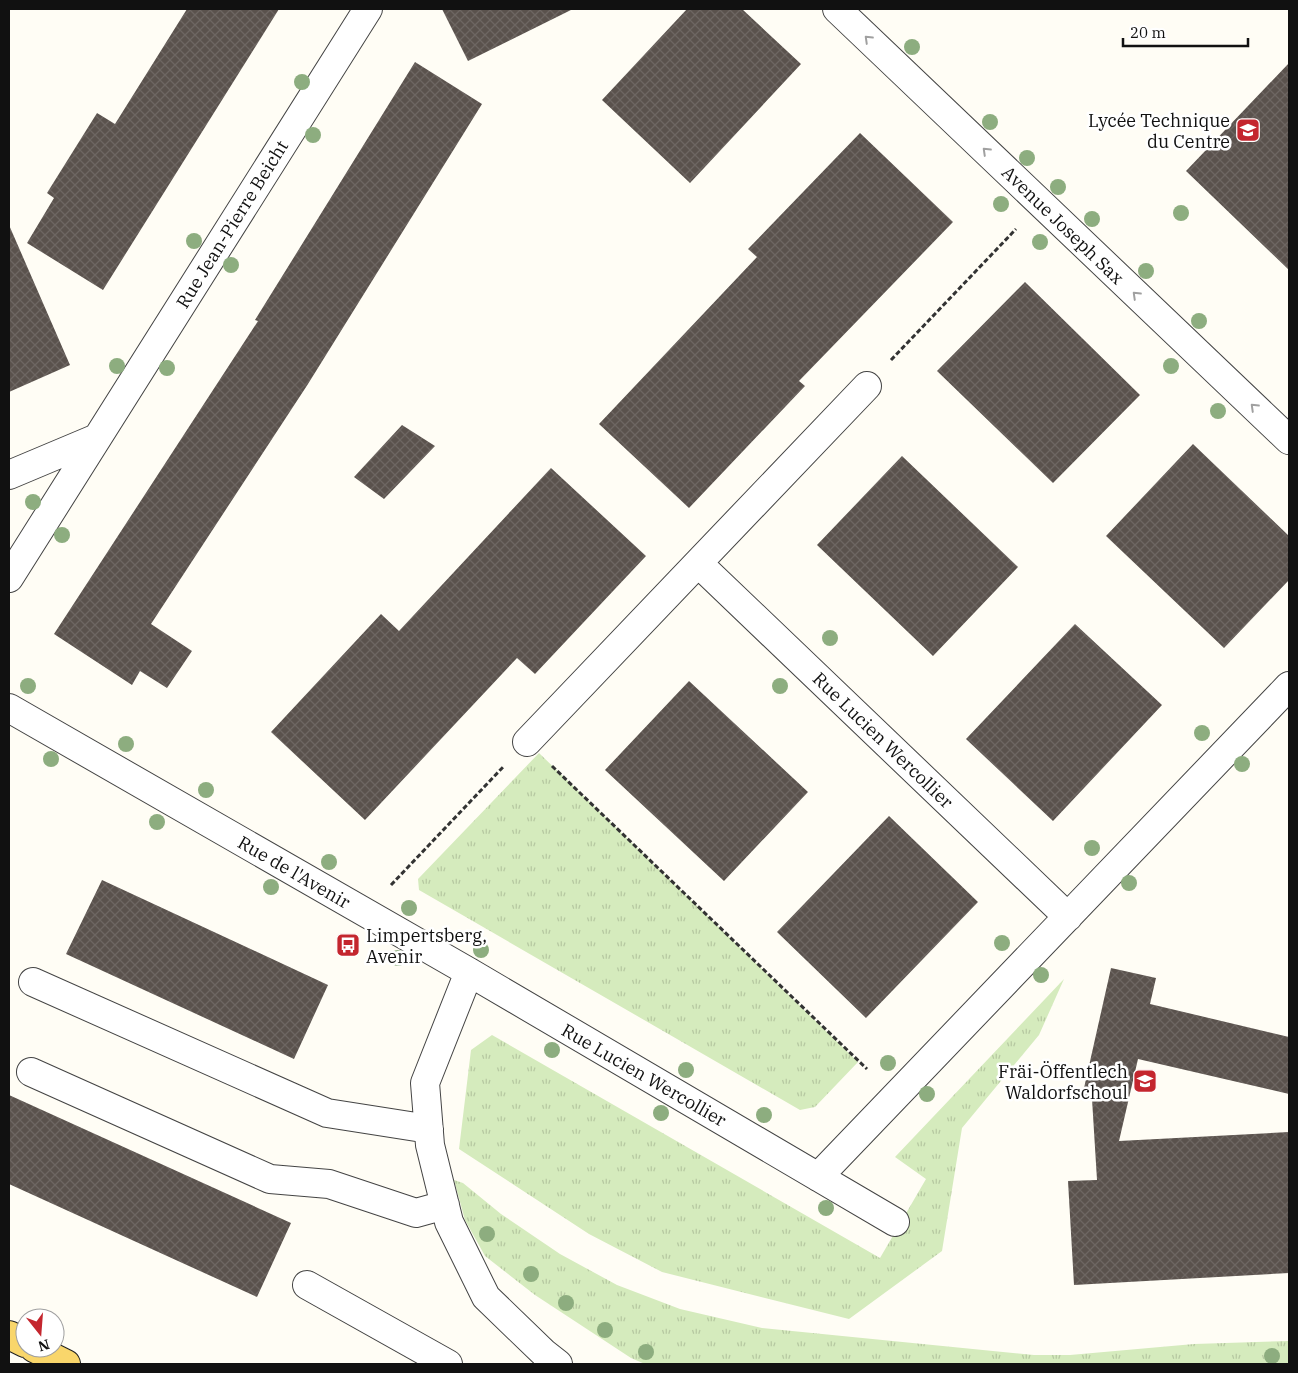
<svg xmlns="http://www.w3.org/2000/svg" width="1298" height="1373" font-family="'IBM Plex Serif',serif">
  <defs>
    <pattern id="grass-tufts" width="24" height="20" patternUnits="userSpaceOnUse" patternTransform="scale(1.25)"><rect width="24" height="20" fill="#d5ebbd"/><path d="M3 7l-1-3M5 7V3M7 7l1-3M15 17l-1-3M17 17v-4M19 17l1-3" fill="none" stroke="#b6c8a1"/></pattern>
    <pattern id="building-cross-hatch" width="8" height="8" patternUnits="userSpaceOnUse" patternTransform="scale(1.25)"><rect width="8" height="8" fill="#5a524d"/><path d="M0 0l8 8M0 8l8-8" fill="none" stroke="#6d6662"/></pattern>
  </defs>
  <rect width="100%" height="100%" fill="#fffdf5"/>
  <path fill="url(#grass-tufts)" d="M539,753L858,1062L815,1107L800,1110L419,890L418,879Z
    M1064,979L1039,1035L962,1128L942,1251L849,1319L662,1272L589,1234L459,1149L471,1050L492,1035L880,1258L926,1179L895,1157Z
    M454,1180L463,1183L501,1214L560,1254L617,1285L680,1309L762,1328L1034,1355H1070L1194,1344L1289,1341V1363L1281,1364H645L631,1358L535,1295L485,1256L465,1220Z"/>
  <path fill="url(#building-cross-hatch)" d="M187,9H279L103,290L27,243L54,198L47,193L97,113L115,124Z
    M442,9H573L468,61Z
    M687,9H742L801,64L690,183L602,100Z
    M415,62L482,104L308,384L151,624L192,651L167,688L140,671L132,685L54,634L258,321L255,320Z
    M1289,63V270L1186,171Z
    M860,133L953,222L799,381L805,386L689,508L599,424L757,257L748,249Z
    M9,225L70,365L9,392Z
    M1025,282L1140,395L1053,483L937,371Z
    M402,425L435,446L384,499L354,477Z
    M1193,444L1289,536V580L1224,648L1106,536Z
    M902,456L1018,567L933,656L817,545Z
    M551,468L646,556L535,674L517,658L365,820L271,732L381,614L399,631Z
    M1075,624L1162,705L1053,821L966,739Z
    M689,681L808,792L724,881L605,770Z
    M889,816L978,902L866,1018L777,932Z
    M102,880L328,985L294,1059L66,954Z
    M1111,968L1156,978L1150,1004L1289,1037V1094L1138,1059L1119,1141L1289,1132V1273L1074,1285L1068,1181L1097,1180L1092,1099L1082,1097Z
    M9,1095L291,1223L257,1297L9,1184Z"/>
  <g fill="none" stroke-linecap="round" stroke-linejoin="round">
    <g stroke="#444" stroke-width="30">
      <path id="minor" d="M837,9L1289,440
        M9,475L97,438
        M698,563L1068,917
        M9,578L368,9
        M9,708L469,972L895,1222
        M527,742L867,386
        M469,972L425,1083L430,1145L449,1222L486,1297L544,1353L558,1364
        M33,982L327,1113L429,1129
        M31,1072L270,1179L329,1184L416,1213L445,1205
        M818,1177L1289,686
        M307,1285L448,1364"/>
    </g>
    <g stroke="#222" stroke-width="30">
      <path id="major" d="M9,1335L25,1343
        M34,1348L66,1364"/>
    </g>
    <path stroke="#333" stroke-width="3" stroke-dasharray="5 2.5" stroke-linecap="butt" d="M891,360L1016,229
      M552,766L867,1069
      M391,885L504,766"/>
    <use href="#minor" stroke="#fff" stroke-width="28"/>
    <use href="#major" stroke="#f9d66b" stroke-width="28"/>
  </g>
  <g fill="#8dad7f">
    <circle cx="912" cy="47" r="8"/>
    <circle cx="302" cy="82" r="8"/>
    <circle cx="990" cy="122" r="8"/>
    <circle cx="313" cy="135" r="8"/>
    <circle cx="1027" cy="158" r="8"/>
    <circle cx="1058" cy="187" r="8"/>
    <circle cx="1001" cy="204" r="8"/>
    <circle cx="1181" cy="213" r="8"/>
    <circle cx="1092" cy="219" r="8"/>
    <circle cx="194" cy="241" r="8"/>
    <circle cx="1040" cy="242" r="8"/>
    <circle cx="231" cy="265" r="8"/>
    <circle cx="1146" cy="271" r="8"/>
    <circle cx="1199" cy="321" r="8"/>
    <circle cx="117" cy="366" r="8"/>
    <circle cx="1171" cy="366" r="8"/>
    <circle cx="167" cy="368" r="8"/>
    <circle cx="1218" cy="411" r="8"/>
    <circle cx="33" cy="502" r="8"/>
    <circle cx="62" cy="535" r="8"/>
    <circle cx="830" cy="638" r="8"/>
    <circle cx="28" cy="686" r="8"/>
    <circle cx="780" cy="686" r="8"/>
    <circle cx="1202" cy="733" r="8"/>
    <circle cx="126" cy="744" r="8"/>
    <circle cx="51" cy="759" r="8"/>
    <circle cx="1242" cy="764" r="8"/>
    <circle cx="206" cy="790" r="8"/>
    <circle cx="157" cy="822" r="8"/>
    <circle cx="1092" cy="848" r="8"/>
    <circle cx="329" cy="862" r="8"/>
    <circle cx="1129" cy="883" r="8"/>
    <circle cx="271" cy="887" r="8"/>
    <circle cx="409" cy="908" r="8"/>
    <circle cx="1002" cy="943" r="8"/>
    <circle cx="481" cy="950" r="8"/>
    <circle cx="398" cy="958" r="8"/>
    <circle cx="1041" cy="975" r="8"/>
    <circle cx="552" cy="1050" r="8"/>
    <circle cx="888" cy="1063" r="8"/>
    <circle cx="686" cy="1070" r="8"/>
    <circle cx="927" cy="1094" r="8"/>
    <circle cx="661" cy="1113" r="8"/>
    <circle cx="764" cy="1115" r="8"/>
    <circle cx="826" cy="1208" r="8"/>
    <circle cx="487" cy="1234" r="8"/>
    <circle cx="531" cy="1274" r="8"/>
    <circle cx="566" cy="1303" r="8"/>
    <circle cx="605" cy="1330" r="8"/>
    <circle cx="646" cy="1352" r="8"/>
    <circle cx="1272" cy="1356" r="8"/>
  </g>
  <defs><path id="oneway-chevron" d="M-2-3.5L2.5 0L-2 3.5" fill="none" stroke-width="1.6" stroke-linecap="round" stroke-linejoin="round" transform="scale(1.25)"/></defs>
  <g stroke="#a0a0a0">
    <use href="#oneway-chevron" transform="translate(868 39) rotate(-136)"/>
    <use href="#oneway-chevron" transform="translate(986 151) rotate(-136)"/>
    <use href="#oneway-chevron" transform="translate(1136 295) rotate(-136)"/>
    <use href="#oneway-chevron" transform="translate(1254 407) rotate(-136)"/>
  </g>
  <defs>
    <g id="university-square" transform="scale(1.25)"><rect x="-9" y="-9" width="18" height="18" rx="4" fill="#c4262e" stroke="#fff"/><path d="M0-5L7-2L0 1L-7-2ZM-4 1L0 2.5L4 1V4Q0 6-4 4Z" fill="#fff"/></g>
    <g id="bus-square" transform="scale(1.25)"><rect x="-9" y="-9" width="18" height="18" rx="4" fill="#c4262e" stroke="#fff"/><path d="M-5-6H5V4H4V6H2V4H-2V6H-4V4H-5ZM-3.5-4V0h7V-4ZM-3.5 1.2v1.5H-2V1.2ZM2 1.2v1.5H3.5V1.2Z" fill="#fff"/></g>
    <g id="school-square" transform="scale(1.25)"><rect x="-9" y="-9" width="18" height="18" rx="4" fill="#c4262e" stroke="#fff"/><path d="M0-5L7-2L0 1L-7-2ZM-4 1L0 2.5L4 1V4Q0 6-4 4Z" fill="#fff"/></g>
  </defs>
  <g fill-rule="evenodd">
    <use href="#university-square" x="1248" y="130"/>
    <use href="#bus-square" x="348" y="945"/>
    <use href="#school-square" x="1145" y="1081"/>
  </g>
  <g text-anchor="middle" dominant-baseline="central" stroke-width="5" stroke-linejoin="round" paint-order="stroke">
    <g font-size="18" fill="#111" stroke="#fff" text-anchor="end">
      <text x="1230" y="120">Lycée Technique<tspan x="1230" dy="21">du Centre</tspan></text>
      <text x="366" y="935" text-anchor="start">Limpertsberg,<tspan x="366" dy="21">Avenir</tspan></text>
      <text x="1128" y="1071">Fräi-Öffentlech<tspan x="1128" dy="21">Waldorfschoul</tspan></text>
    </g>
    <g font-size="18" fill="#111" stroke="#fff">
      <text transform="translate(232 224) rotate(-58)">Rue Jean-Pierre Beicht</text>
      <text transform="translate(1063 225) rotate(44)">Avenue Joseph Sax</text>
      <text transform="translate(883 740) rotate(44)">Rue Lucien Wercollier</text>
      <text transform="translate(294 872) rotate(30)">Rue de l'Avenir</text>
      <text transform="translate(644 1075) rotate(30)">Rue Lucien Wercollier</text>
    </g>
  </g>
  <rect width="1298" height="1373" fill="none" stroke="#111111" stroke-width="20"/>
  <g transform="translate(40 1333) rotate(163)"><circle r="24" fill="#ffffff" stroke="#a0a0a0"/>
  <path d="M0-4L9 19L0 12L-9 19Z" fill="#c4262e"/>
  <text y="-8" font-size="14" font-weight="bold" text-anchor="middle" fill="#111111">N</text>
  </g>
  <path d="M1123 38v8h125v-8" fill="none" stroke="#111111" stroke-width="2.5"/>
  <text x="1130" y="38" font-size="15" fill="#111111" stroke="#ffffff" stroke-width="4" paint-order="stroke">20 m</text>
</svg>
